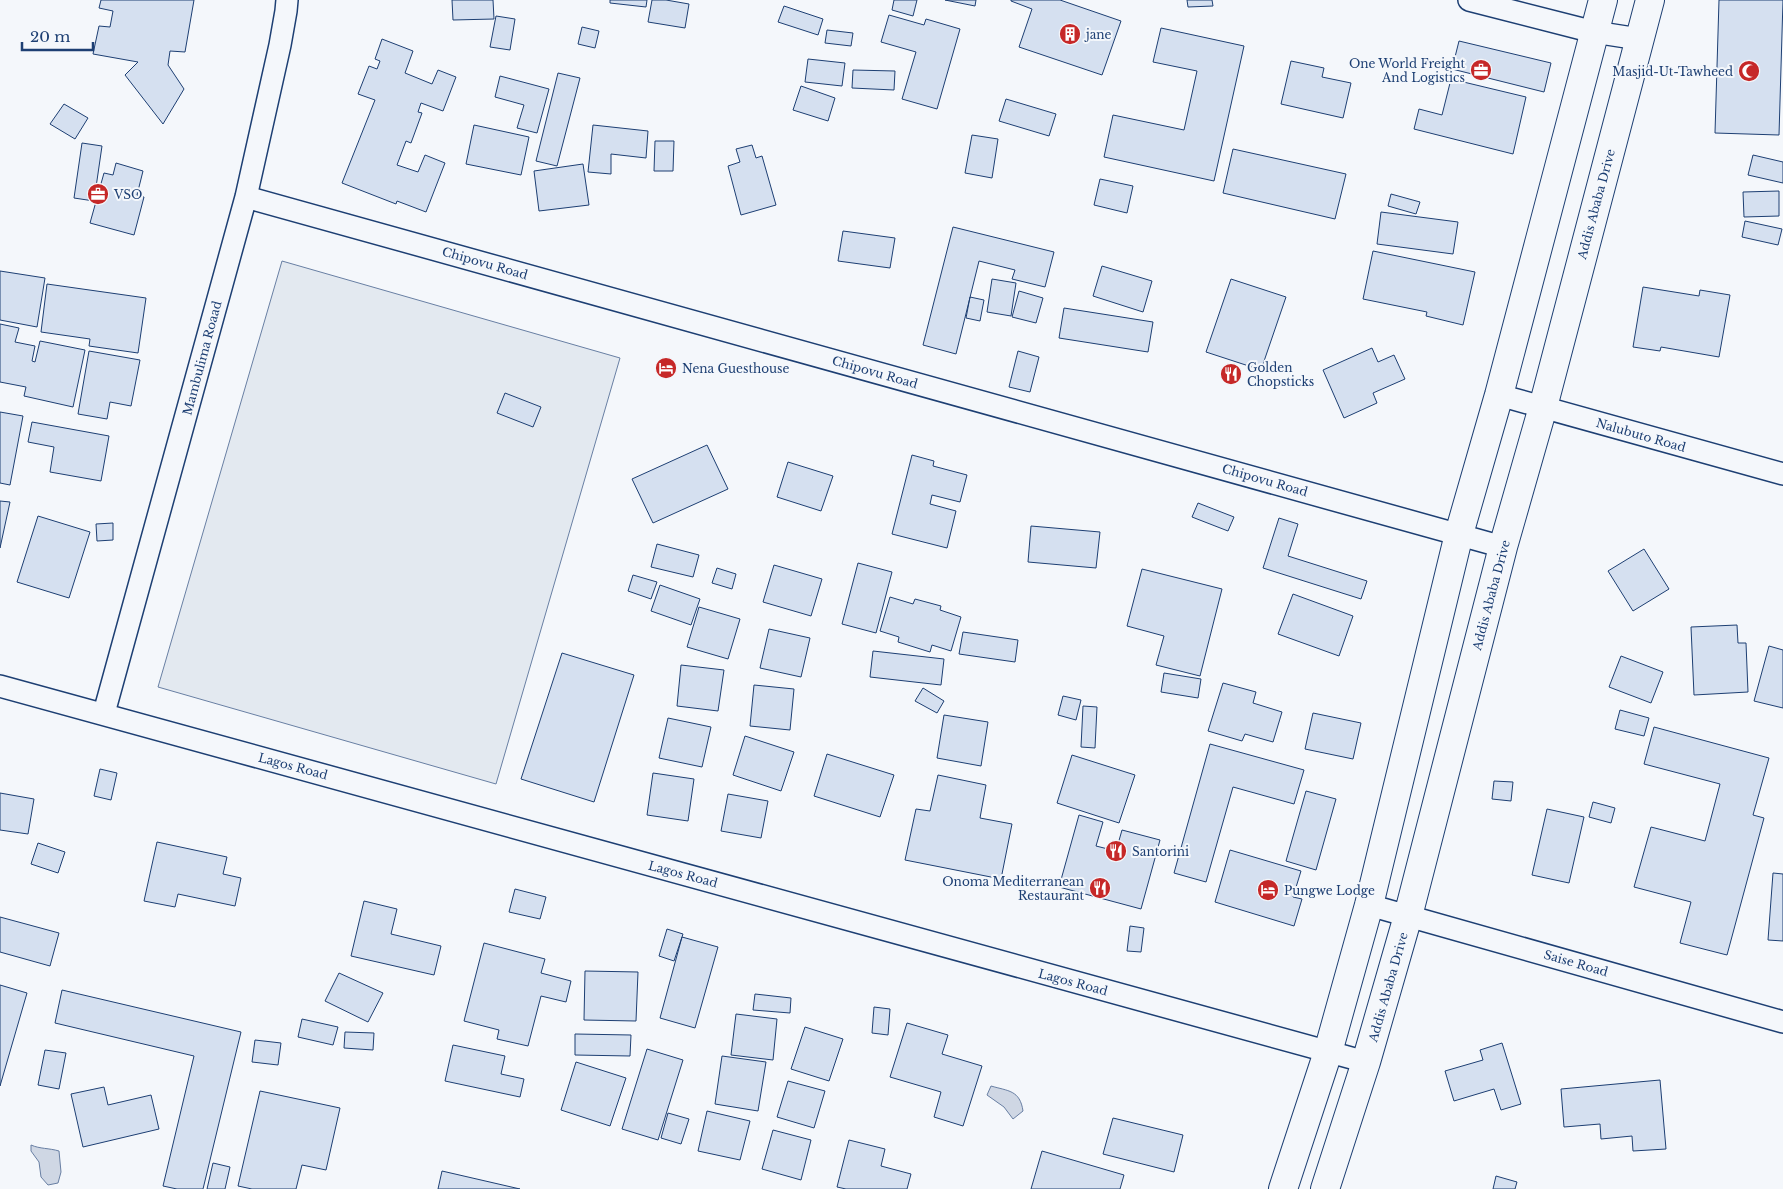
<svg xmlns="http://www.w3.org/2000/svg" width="1783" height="1189" font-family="'Libre Baskerville',serif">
  <rect width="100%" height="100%" fill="#f4f7fb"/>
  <path fill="#e3e9f0" stroke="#687fa3" d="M282,261L620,358L496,784L158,687Z"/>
  <path fill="#cfd7e4" stroke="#687fa3" d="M991,1086C1008,1091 1020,1090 1023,1111L1013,1119L1004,1107L987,1095Z
    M31,1145C40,1149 49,1148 59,1151L61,1172L58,1183L48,1185L41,1177L39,1162L31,1151Z"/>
  <path fill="#d5e0f0" stroke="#1d3f73" d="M101,0H194L185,52L170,51L168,65L184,89L163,124L125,75L138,62L93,54L99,26L110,27L113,11L99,8Z
    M452,0H493L494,19L453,20Z
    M610,0H647L646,7L610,3Z
    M652,0H666L689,4L685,28L648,22Z
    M894,0H917L913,16L892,10Z
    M945,0H976L975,6Z
    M1011,0H1060L1121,21L1102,75L1019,47L1032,9L1011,1Z
    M1187,0H1212L1213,6L1188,7Z
    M1719,0H1783L1779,135L1715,133Z
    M784,6L823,19L818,35L778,22Z
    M889,15L924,25L926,19L960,29L937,109L902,99L916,52L881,42Z
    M496,16L515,19L510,50L490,47Z
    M582,27L599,31L595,48L578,44Z
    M1161,28L1244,46L1214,181L1104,157L1113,115L1184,130L1197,71L1153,62Z
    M827,30L853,33L851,46L825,43Z
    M382,39L413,51L405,73L432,84L438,70L456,77L443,111L421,103L418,112L422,113L411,143L406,141L397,165L418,172L425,155L445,163L426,212L397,201L396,204L342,183L375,100L358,94L369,66L377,69L380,61L375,59Z
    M1459,41L1551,63L1544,92L1452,69Z
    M808,59L845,63L842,86L805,82Z
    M1291,61L1324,68L1322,77L1351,83L1343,118L1281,104Z
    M853,70L895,71L894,90L852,88Z
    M558,73L580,78L557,166L536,161Z
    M500,76L549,89L537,133L517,128L524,105L495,97Z
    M1451,79L1526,97L1513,154L1414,129L1419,109L1442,115Z
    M801,86L835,98L828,121L793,110Z
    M1006,99L1056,114L1049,136L999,121Z
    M64,104L88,118L75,139L50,124Z
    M474,125L529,137L521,175L466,164Z
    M593,125L648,131L646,158L611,154V174L588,172Z
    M972,135L998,139L992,178L965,173Z
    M655,141H674L673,171H654Z
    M82,143L102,146L94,201L74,198Z
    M752,145L756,158L762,156L776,205L741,215L728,166L740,162L736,149Z
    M1233,149L1346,174L1335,219L1223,193Z
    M1753,155L1783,162V183L1748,175Z
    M116,163L143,171L137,195L144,197L134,235L90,223L104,173L113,175Z
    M583,164L589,205L539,211L534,171Z
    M1100,179L1133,186L1127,213L1094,205Z
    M1779,191V216L1744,217L1743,192Z
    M1391,194L1420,202L1416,214L1388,206Z
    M1381,212L1458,222L1453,254L1377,244Z
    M1745,221L1782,229L1778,245L1742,237Z
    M953,227L1054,252L1045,287L1012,279L1015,270L979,261L956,354L923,345Z
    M843,231L895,238L890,268L838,261Z
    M1373,251L1475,272L1463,325L1426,316L1427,312L1363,299Z
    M1102,266L1152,281L1143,312L1093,296Z
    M0,271L45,278L37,327L0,320Z
    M992,279L1016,283L1011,316L987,312Z
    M1231,279L1286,297L1261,370L1206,352Z
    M47,284L146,298L138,353L89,346L90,339L41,332Z
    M1643,287L1699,296L1700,290L1730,295L1719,357L1661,347L1660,351L1633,347Z
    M1019,291L1043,298L1036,323L1012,317Z
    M970,297L984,300L980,321L966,318Z
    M1064,308L1153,322L1148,352L1059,338Z
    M0,324L19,328L15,342L35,346L32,361L35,362L40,341L85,350L73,407L24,396L26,387L0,382Z
    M1372,348L1378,362L1394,355L1405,379L1373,393L1377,403L1344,418L1323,370Z
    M89,351L140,360L131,406L110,402L107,419L78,414Z
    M1018,351L1039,357L1030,392L1009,387Z
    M505,393L541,407L533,427L497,413Z
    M0,412L23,416L10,485L0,483Z
    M32,422L109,436L101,481L50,472L54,447L28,442Z
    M707,445L728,489L653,523L632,479Z
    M912,455L934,461L933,466L967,475L960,502L932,495L930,504L956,511L947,548L892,534Z
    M788,462L833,476L821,511L777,497Z
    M0,501L10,502L0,548Z
    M1198,503L1234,517L1228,531L1192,517Z
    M38,516L90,532L69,598L17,582Z
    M1279,518L1298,524L1288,556L1367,581L1361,599L1263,568Z
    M113,523V540L97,541L96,524Z
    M1031,526L1100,532L1096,568L1028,562Z
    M657,544L699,555L693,577L651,567Z
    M1644,549L1669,589L1633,611L1608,571Z
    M858,563L892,572L876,633L842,624Z
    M774,565L822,579L811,616L763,602Z
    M717,568L736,574L732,589L712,583Z
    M1142,569L1222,589L1200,676L1156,665L1164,636L1127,626Z
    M633,575L657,582L651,599L628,591Z
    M660,585L700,599L691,625L651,611Z
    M1293,594L1353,616L1339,656L1278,634Z
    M890,597L913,604L915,599L941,606L940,610L961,617L951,651L932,645L930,652L898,642L899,637L880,631Z
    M699,607L740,619L728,659L687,647Z
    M1737,625L1738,643H1746L1748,692L1694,695L1691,627Z
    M769,629L810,638L801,677L760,668Z
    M963,632L1018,640L1015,662L959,654Z
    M1769,646L1783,650V708L1754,701Z
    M873,651L944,659L941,685L870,677Z
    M562,653L634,675L594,802L521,779Z
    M1621,656L1663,672L1651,703L1609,687Z
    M681,665L724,670L718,711L677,706Z
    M1164,673L1201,679L1198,698L1161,692Z
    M1223,683L1256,692L1253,703L1282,712L1273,742L1245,734L1242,741L1208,731Z
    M754,685L794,689L790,730L750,726Z
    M923,688L944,701L937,713L915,701Z
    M1063,696L1081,700L1076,720L1058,715Z
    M1083,706L1097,707L1095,748L1081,747Z
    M1620,710L1649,718L1644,736L1615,729Z
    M1313,713L1361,723L1353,759L1305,749Z
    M944,715L988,722L981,766L937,758Z
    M668,718L711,727L702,767L659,758Z
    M1654,727L1769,758L1753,815L1764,818L1727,955L1680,943L1691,902L1634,887L1651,827L1705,841L1720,784L1644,764Z
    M745,736L794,752L781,791L733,775Z
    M1210,744L1304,770L1294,804L1233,787L1206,882L1174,873Z
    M827,754L894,775L880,817L814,796Z
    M1072,755L1135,775L1119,823L1057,803Z
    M100,769L117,773L111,800L94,796Z
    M653,773L694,779L688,821L647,815Z
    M938,775L986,785L980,818L1012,824L1001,879L905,860L916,809L930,811Z
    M1494,781L1513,782L1511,801L1492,799Z
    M1306,791L1336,799L1316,870L1286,861Z
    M0,793L34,799L28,834L0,830Z
    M728,794L768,801L761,838L721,831Z
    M1593,802L1615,808L1611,823L1589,817Z
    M1547,809L1584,817L1569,883L1532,875Z
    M1079,815L1103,822L1096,846L1116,851L1122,830L1160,840L1141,909L1059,887Z
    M157,842L227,857L223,874L241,878L235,906L178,894L175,907L144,901Z
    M38,843L65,852L58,873L31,864Z
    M1230,850L1301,871L1293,897L1302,899L1294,926L1215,902Z
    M1773,873L1783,874V941L1768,940Z
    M515,889L546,897L540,919L509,912Z
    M364,901L397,909L391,934L441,946L434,975L351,956Z
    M0,917L59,933L50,966L0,952Z
    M1130,926L1144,928L1141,952L1127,951Z
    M667,929L683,934L674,961L659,956Z
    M682,937L718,947L695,1028L660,1018Z
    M484,943L545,959L541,973L571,981L566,1002L541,996L528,1046L497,1039L499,1030L464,1021Z
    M585,971L638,972L636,1021L584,1020Z
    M339,973L383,993L368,1022L325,1001Z
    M0,985L27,993L0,1086Z
    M62,990L241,1032L203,1189H177L163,1186L194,1056L55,1023Z
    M755,994L791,998L790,1013L753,1010Z
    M874,1007L890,1009L888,1035L872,1033Z
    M736,1014L777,1019L773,1060L731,1055Z
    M302,1019L338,1027L333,1045L298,1037Z
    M907,1023L948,1035L942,1054L982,1066L963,1126L934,1117L941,1092L890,1077Z
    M805,1027L843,1039L829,1081L791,1069Z
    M345,1032L374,1033L373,1050L344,1048Z
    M575,1034L631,1035L630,1056L575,1055Z
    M255,1040L281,1043L278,1065L252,1062Z
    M1502,1043L1521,1104L1501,1110L1494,1089L1454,1101L1445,1071L1483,1060L1480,1050Z
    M453,1045L505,1056L501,1074L524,1079L520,1097L445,1081Z
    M647,1049L683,1060L658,1140L622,1129Z
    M45,1050L66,1053L59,1089L38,1085Z
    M722,1056L766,1062L758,1111L715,1104Z
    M576,1062L626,1078L610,1126L561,1110Z
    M1660,1080L1666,1149L1633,1151L1632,1136L1601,1139L1600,1124L1564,1127L1561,1089Z
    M788,1081L825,1091L814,1128L777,1117Z
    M104,1087L108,1105L151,1095L159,1129L83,1147L71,1094Z
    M260,1091L340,1108L326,1170L302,1165L296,1189H252L238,1186Z
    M707,1111L750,1121L740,1160L698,1151Z
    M668,1113L689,1119L681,1144L661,1138Z
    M1113,1118L1183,1135L1174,1172L1103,1154Z
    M773,1130L811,1140L801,1180L762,1169Z
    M849,1140L885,1149L881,1166L911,1174L907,1189H846L837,1187Z
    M1042,1151L1124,1175L1120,1189H1031Z
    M213,1163L230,1167L225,1189H207Z
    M442,1171L520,1189H438Z
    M1496,1176L1517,1182L1515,1189H1493Z"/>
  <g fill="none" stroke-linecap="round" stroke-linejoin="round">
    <g stroke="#1d3f73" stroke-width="24">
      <path id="street" d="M1469,0L1594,32L1639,39
        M246,197L1503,547
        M1499,395L1783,474
        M0,686L1366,1062
        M104,713L246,197L280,45L286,11L287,0
        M1369,905L1783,1022"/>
    </g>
    <g stroke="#1d3f73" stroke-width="30">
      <path id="secondary" d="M1283,1189L1328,1052L1369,905L1459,534L1499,395L1603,0
        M1325,1189L1366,1062L1408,916L1503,547L1543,407L1650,0"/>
    </g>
    <use href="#street" stroke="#f4f7fb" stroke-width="21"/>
    <use href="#secondary" stroke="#f4f7fb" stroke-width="28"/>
  </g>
  <defs>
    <g id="building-disc" transform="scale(1.125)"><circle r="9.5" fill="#c62828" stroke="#f4f7fb"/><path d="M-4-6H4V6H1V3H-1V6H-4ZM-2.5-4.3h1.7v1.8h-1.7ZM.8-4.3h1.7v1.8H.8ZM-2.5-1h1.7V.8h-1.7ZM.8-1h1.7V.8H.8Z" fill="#fff"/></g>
    <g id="office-disc" transform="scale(1.125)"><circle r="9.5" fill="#c62828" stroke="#f4f7fb"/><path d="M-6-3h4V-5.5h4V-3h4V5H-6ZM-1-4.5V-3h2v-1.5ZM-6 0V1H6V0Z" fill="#fff"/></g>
    <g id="mosque-disc" transform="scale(1.125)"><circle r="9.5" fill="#c62828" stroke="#f4f7fb"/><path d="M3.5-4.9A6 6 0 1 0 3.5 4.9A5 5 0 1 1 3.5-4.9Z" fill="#fff"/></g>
    <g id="hotel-disc" transform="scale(1.125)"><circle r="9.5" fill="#c62828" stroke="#f4f7fb"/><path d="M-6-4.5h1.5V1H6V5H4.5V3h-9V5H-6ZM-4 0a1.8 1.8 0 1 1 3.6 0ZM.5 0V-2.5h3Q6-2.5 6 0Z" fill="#fff"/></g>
    <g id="restaurant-disc" transform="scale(1.125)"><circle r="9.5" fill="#c62828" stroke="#f4f7fb"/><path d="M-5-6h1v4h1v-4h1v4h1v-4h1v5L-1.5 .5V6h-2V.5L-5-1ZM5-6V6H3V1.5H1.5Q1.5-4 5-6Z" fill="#fff"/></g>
  </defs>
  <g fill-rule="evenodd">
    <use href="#building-disc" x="1070" y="34"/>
    <use href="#office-disc" x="1481" y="70"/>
    <use href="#mosque-disc" x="1749" y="71"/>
    <use href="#office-disc" x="98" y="194"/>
    <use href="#hotel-disc" x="666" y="368"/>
    <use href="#restaurant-disc" x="1231" y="374"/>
    <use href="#restaurant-disc" x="1116" y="851"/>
    <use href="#restaurant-disc" x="1100" y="888"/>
    <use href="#hotel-disc" x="1268" y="890"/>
  </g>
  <g text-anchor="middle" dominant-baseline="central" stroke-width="4" stroke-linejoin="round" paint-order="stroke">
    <g font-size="12" fill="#1d3f73" stroke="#f4f7fb" text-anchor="start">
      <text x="1086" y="34">jane</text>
      <text x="1465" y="63" text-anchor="end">One World Freight<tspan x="1465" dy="14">And Logistics</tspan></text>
      <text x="1733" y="71" text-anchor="end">Masjid-Ut-Tawheed</text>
      <text x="114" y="194">VSO</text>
      <text x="1247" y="367">Golden<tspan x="1247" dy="14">Chopsticks</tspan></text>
      <text x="682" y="368">Nena Guesthouse</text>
      <text x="1132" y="851">Santorini</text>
      <text x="1084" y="881" text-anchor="end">Onoma Mediterranean<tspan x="1084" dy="14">Restaurant</tspan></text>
      <text x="1284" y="890">Pungwe Lodge</text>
    </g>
    <g font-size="12" fill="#1d3f73" stroke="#f4f7fb">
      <text transform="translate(1596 204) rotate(-75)">Addis Ababa Drive</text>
      <text transform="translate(485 263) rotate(16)">Chipovu Road</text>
      <text transform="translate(202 358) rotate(-75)">Mambulima Roaad</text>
      <text transform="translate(875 372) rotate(16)">Chipovu Road</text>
      <text transform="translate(1641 435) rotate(16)">Nalubuto Road</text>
      <text transform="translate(1265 480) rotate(16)">Chipovu Road</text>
      <text transform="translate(1491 595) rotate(-75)">Addis Ababa Drive</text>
      <text transform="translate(293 766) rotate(15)">Lagos Road</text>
      <text transform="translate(683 874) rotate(15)">Lagos Road</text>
      <text transform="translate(1576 963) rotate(16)">Saise Road</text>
      <text transform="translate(1073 982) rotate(15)">Lagos Road</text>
      <text transform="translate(1388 987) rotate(-74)">Addis Ababa Drive</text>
    </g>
  </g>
  <path d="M22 42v8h71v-8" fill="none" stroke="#1d3f73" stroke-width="2.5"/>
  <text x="30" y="42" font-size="15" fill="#1d3f73" stroke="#f4f7fb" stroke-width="4" paint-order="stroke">20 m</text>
</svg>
